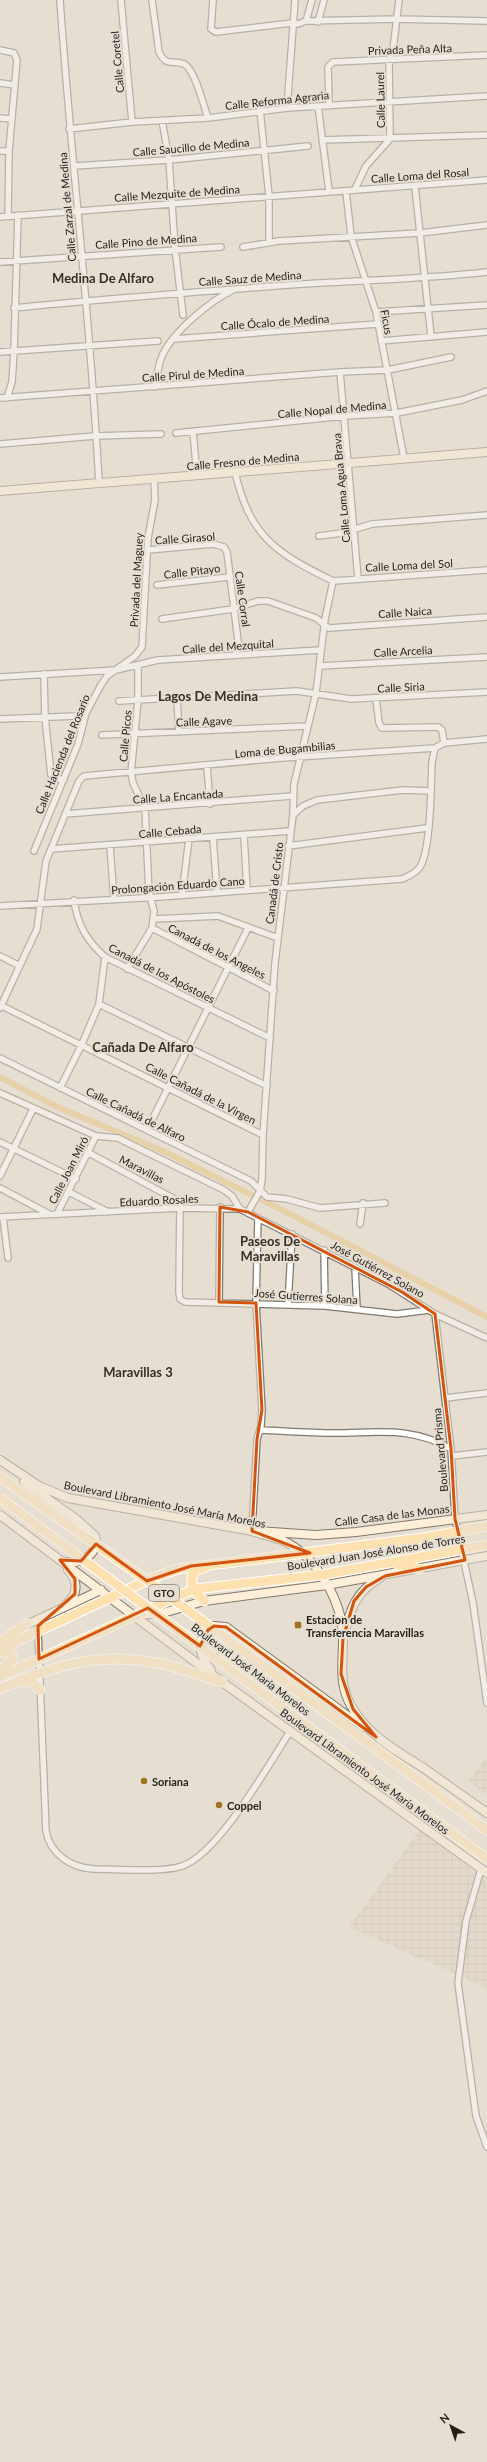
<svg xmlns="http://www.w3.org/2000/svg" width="487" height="2462" font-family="Lato,sans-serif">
  <defs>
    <pattern id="industrial-grid" width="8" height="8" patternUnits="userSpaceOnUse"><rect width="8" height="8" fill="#e0d3c0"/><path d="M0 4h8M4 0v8" fill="none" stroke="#c0b5a4"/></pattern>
  </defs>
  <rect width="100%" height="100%" fill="#e6ded1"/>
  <path fill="url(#industrial-grid)" d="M487,1757V1795L468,1781Z
    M420,1830L487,1881V1988L349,1927Z"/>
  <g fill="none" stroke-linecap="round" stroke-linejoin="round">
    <path stroke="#e9c07c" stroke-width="6" d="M0,1077L57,1107L163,1151L296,1217L487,1317"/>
    <g stroke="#80796d" stroke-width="8">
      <path id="street" d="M60,0C71,161 91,322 99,484
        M121,0L132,122
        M152,0L159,52C167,68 172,59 184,64C195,69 204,107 208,118
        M213,0L211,29L216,32L292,23L298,24L306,21L312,0
        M306,21L396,19L487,21
        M318,22L324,0
        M0,50L14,53L17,60L9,151L8,216
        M0,83L14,85
        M329,105L328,67L333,62L487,55
        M318,106L329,191
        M287,108L295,0
        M260,110L269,196V243
        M0,118L11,119
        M162,120L169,160L175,248L183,315
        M69,129L132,122L208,118L287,108L487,96
        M322,140L487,135
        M0,151H9
        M74,166L169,160L308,146
        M415,187L431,336
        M355,189L366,166L390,139L389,60L393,50L399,0
        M346,191L351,236L376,312L404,458
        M0,217L487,180
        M243,247L279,241L420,233L487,225
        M0,262L221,247
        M14,308C111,298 207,291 303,284C365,280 426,279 487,272
        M376,312L487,305
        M174,339L377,324
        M381,341L487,332
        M0,352L158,341
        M340,372L358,578
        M155,387C157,376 158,364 163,354C174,331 210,301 233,290
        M0,398L340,372L388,370L451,357
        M7,398L12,382L14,351L18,215
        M193,432L197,475
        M176,433L345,416L397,413L462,400L487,391
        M0,444L95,436L161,434
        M235,472C250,537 276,553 333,581
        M319,536L342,533L372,524L487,515
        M148,550L213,544L224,547L227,552L238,641L236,654
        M333,581L487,570
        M157,585L229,577
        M162,619L233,609L258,601H268L316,618L329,628L487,617
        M320,666L487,657
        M44,674L45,717L51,775L54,778L64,780
        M0,677L116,670L158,660L321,650
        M177,699L179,732
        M376,699L379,723L382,728L438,727L442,730L444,743
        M119,701L297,691L351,699L487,692
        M0,719L77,716L86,713
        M102,735L308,726
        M207,766L210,804
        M65,814L292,796
        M293,815L303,806L317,800L403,790L431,791
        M244,836L247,890
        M213,837L217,893
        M110,846L114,900
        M288,846L427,828
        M51,849L290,831
        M34,851L78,744L86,713L101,685L107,676L135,656L142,647L148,538L155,500L154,479
        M182,894L189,839
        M74,900C77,924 87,941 105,957L270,1038
        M0,906L160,897L402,879C409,876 416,873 420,867C431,850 431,784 432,762L435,748
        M154,919L218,916L278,938
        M152,928L274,991
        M0,956L20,966
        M127,969L152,928L154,911L149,893L145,808L133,783L131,773L138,700V665
        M99,1004L267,1086
        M0,1005L263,1135
        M0,1008L37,929L46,861L79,781L84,776L282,758L435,748L444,743L487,739
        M0,1058L251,1181L267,1197L287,1199L320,1208L385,1203
        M60,1088L82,1044L99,1004L105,957
        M0,1093L96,1136L118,1138L132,1145L224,1190L232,1196L240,1209
        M147,1130L248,928
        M0,1142L76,1179
        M89,1153L180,1202L179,1292L180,1299L185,1302L325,1306L397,1314L429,1310
        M0,1176L33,1109
        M0,1188L49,1214
        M69,1192L108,1212
        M248,1212L260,1191L262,1179L263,1135L275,963L293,815L294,784L316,693L325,619L333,581
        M57,1214L96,1136
        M0,1217L180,1208L240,1209L388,1284L435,1314L487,1338
        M3,1217L8,1258
        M360,1224L363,1203
        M324,1250L325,1306
        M355,1267L357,1309
        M219,1302L220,1207
        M288,1304L292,1234
        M435,1314L451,1449L455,1519L473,1603L487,1703
        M446,1398L487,1393
        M260,1430C285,1431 309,1433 334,1433C378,1433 412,1426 451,1449
        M452,1456L487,1452
        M252,1531L257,1439L261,1426L262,1410L256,1303L258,1218
        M38,1632L46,1831C50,1854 71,1868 94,1869C117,1869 162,1873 182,1866C218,1855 269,1764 291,1730
        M481,1869L466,1921L458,1983L476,2116L487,2147"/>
    </g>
    <g stroke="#80796d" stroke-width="10">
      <path id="secondary" d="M0,491L487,452
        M0,1460L39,1486L68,1498L252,1531C262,1535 274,1537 284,1541C317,1557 343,1602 343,1639C343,1665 338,1686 353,1709C370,1737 399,1752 425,1769C446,1784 466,1798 487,1813
        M24,1482L76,1519L95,1536C100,1556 78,1565 63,1561
        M0,1515L222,1682L487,1873
        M257,1531L316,1535L356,1532L487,1515
        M66,1604C79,1594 78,1581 68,1570
        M138,1615L163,1613L204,1601L327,1585L487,1556
        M22,1627L101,1590
        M344,1635C350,1610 356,1591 380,1578
        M211,1670C198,1654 195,1638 214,1626L226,1627L363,1727"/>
    </g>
    <g stroke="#fff" stroke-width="11">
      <path id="primary" d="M394,1563L419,1569
        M204,1601C195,1593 186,1581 196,1570L206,1567
        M0,1642L27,1624
        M0,1649L150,1579L178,1569L430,1537L487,1526
        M0,1652H10L13,1659L0,1671
        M0,1677L194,1589L321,1575L487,1545
        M21,1681H31L40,1690
        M0,1689C54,1665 98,1652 157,1663C180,1667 200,1676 222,1682
        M327,1713L487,1830
        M311,1729L487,1859"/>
    </g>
    <use href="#street" stroke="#fff" stroke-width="5.5"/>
    <use href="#secondary" stroke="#fef0d8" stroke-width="8"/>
    <use href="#primary" stroke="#fee1b1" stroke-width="9"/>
    <g stroke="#fff" stroke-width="11" stroke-linecap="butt">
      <path id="primary-bridge" d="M0,1477L148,1581L327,1713
        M0,1498L311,1729"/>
    </g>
    <use href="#primary-bridge" stroke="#fee1b1" stroke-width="9"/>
  </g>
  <path d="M0 0H487V2462H0ZM220,1207L248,1212L402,1292L435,1314L451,1449L455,1519L465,1560L385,1576L366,1587L354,1601L343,1638L341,1674L353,1709L376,1737L226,1627L214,1626L208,1630L200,1646L148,1608L39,1659L38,1626L75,1594V1579L60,1560L81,1561L96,1544L147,1581L191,1566L310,1553L252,1531L257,1439L262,1410L256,1303L219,1302Z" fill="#e6ded1" fill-opacity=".55" fill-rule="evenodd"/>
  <path fill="none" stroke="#d4530d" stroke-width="3" stroke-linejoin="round" d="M220,1207L248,1212L402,1292L435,1314L451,1449L455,1519L465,1560L385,1576L366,1587L354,1601L343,1638L341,1674L353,1709L376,1737L226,1627L214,1626L208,1630L200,1646L148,1608L39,1659L38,1626L75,1594V1579L60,1560L81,1561L96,1544L147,1581L191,1566L310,1553L252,1531L257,1439L262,1410L256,1303L219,1302Z"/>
  <g fill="#9d7322" stroke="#e6ded1" stroke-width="1.5">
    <rect x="294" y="1621" width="8" height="8" rx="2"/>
    <circle cx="144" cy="1781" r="4"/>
    <circle cx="219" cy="1805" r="4"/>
  </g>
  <g text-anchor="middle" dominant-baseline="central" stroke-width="4" stroke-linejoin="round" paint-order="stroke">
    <rect fill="#e6ded1" stroke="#5d5851" stroke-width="1" x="149" y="1585" width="30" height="16" rx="3"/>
    <g font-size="10" font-weight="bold" fill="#221f1a">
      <text x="164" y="1593">GTO</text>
    </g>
    <g font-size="11" fill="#221f1a" stroke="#e6ded1">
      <text transform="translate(410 49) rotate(-2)">Privada Peña Alta</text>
      <text transform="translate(117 62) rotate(-95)">Calle Coretel</text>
      <text transform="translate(277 100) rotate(-6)">Calle Reforma Agraria</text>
      <text transform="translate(380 100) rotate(-91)">Calle Laurel</text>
      <text transform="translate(191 147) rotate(-5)">Calle Saucillo de Medina</text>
      <text transform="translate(420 175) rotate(-4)">Calle Loma del Rosal</text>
      <text transform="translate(177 193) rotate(-4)">Calle Mezquite de Medina</text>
      <text transform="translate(67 207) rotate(-95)">Calle Zarzal de Medina</text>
      <text transform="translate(146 241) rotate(-4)">Calle Pino de Medina</text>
      <text transform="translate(250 278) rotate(-4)">Calle Sauz de Medina</text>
      <text transform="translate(275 322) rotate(-4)">Calle Ócalo de Medina</text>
      <text transform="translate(387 322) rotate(79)">Ficus</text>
      <text transform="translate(193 374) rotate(-4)">Calle Pirul de Medina</text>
      <text transform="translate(332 409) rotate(-5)">Calle Nopal de Medina</text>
      <text transform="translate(243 461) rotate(-5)">Calle Fresno de Medina</text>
      <text transform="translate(341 488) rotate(-95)">Calle Loma Agua Brava</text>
      <text transform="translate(185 538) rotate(-4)">Calle Girasol</text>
      <text transform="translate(409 565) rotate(-3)">Calle Loma del Sol</text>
      <text transform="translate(192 571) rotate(-7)">Calle Pitayo</text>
      <text transform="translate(136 580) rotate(-87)">Privada del Maguey</text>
      <text transform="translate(243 599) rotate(82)">Calle Corral</text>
      <text transform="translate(405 612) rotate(-4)">Calle Naica</text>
      <text transform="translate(228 646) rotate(-4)">Calle del Mezquital</text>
      <text transform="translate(403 651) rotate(-3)">Calle Arcelia</text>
      <text transform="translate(401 687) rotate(-3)">Calle Siria</text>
      <text transform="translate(204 721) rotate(-2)">Calle Agave</text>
      <text transform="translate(125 736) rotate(-85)">Calle Picos</text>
      <text transform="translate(285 749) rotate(-5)">Loma de Bugambilias</text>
      <text transform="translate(62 754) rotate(-68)">Calle Hacienda del Rosario</text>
      <text transform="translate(178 796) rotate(-4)">Calle La Encantada</text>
      <text transform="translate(170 831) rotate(-5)">Calle Cebada</text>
      <text transform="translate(274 883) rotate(-83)">Canadá de Cristo</text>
      <text transform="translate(178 885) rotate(-4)">Prolongación Eduardo Cano</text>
      <text transform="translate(217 951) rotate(27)">Canadá de los Angeles</text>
      <text transform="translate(162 973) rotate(27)">Canadá de los Apóstoles</text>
      <text transform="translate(201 1093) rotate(27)">Calle Cañadá de la Virgen</text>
      <text transform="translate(136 1114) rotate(26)">Calle Cañadá de Alfaro</text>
      <text transform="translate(142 1169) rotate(27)">Maravillas</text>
      <text transform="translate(68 1170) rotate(-63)">Calle Joan Miró</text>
      <text transform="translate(159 1200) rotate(-3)">Eduardo Rosales</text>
      <text transform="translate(378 1269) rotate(29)">José Gutiérrez Solano</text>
      <text transform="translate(306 1296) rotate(4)">José Gutierres Solana</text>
      <text transform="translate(440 1450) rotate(-95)">Boulevard Prisma</text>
      <text transform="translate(165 1504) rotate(11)">Boulevard Libramiento José María Morelos</text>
      <text transform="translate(392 1515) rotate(-7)">Calle Casa de las Monas</text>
      <text transform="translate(376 1552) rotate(-9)">Boulevard Juan José Alonso de Torres</text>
      <text transform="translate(251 1669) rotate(37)">Boulevard José María Morelos</text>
      <text transform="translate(365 1771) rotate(36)">Boulevard Libramiento José María Morelos</text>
    </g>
    <g font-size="11" font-weight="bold" fill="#221f1a" stroke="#e6ded1" text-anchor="start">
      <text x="306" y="1619">Estacion de<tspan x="306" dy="13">Transferencia Maravillas</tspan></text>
      <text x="152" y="1781">Soriana</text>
      <text x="227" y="1805">Coppel</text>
    </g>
    <g font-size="13" font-weight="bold" fill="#352f24" stroke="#e6ded1">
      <text x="103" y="278">Medina De Alfaro</text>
      <text x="208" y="696">Lagos De Medina</text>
      <text x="143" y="1047">Cañada De Alfaro</text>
      <text x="270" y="1241">Paseos De<tspan x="270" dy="15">Maravillas</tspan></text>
      <text x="138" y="1372">Maravillas 3</text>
    </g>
  </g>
  <g transform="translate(451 2426) rotate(320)" stroke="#e6ded1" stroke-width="3" paint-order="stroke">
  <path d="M0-3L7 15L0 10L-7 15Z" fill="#221f1a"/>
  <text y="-6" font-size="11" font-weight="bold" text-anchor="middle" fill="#221f1a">N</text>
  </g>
</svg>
